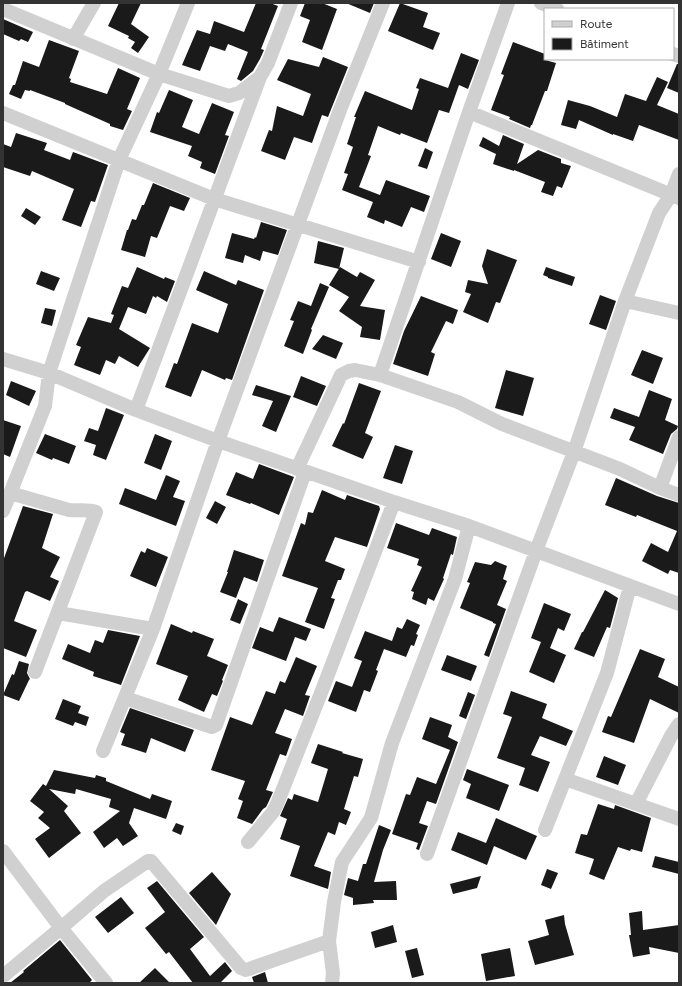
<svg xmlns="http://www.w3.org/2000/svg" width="682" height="986" font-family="Figtree,sans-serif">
  <rect width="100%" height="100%" fill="#fff"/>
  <path fill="#1a1a1a" d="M119,3H141L131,24L149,37L138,53L131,48L135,42L128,38L129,36L108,26Z
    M256,3H270L278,6L261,49L264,50L260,59L253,71L241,81L237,79L248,52L228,44L225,51L210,46L200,71L182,65L197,30L210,34L214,21L244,32Z
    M305,3H322L337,9L322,50L302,42L310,20L300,16Z
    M346,3H374L370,13Z
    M400,3L428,13L423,27L440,33L433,50L388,31Z
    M3,19L33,32L28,42L21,39L19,41L3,34Z
    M49,40L79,51L69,78L71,79L70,82L107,94L118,68L140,78L127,109L132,111L123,130L110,126V124L65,104V103L30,90V91L25,90L21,99L9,94L13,85H15L23,61L39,67Z
    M513,42L545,54V60L556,63L547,91H545L532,125H531L530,128L509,119L510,117L491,110L504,75L501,74Z
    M461,53L479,60L468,89L459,85L449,113L439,110L427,143L401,133L400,135L378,126L368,155L371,156L359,187L380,195L386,180L430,196L424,212L411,207L402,227L385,220L384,224L367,217L373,202L342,190L348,174L344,173L353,147L347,144L356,117H354L365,91L412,110L419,89L416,88L420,78L448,88Z
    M323,57L348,67L328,117L322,115L312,143L294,137L285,160L261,151L269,130L272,131L277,106L303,116L311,94L277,80L288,59L319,67Z
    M677,64H679V93L667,88Z
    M657,77L668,82L657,105L679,114V140L639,125L633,141L613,134V135L579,120L576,129L561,125L568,100L590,106L617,117L625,94L646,101Z
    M169,90L193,100L182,127L199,134L212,103L234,112L225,135L229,136L215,174L200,168L202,162L188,156L192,146L150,132L157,112L159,113Z
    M16,133L47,143L44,150L70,160L73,152L108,165L95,202L91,201L81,227L62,220L74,189L32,171L30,176L3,167V144L11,147Z
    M503,135L524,144L517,164L538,150L561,159V163L571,166L562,188L557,186L553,196L541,192L545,182L514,170V171L493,164L496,154L479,146L483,137L499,146Z
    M425,148L433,152L427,169L418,166Z
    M153,183L190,198L184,211L170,206L157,238L151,236L145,257L121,250L127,230H128L132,219L136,220L142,205H144Z
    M26,208L41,217L35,225L21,216Z
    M261,222L287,230L278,255L263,251L260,261L245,255L243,263L225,258L232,233L254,239L255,237L256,238Z
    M441,233L461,241L451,267L431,259Z
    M318,241L344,248L339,269L314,263Z
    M487,249L517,260L500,303L496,302L488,323L463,312L471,294L465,292L468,280L488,284L482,266Z
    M137,267L164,279L165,277L175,281L167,302L157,296L156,298L153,296L146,314L128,307L119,329L150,348L138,367L119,356L115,364L106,360L100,375L74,365L81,347L76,345L88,317L111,323L114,315L111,314L122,286L128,288Z
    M340,267L357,277L360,272L375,280L360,306L385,310L380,340L360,337L362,327L339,311L349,297L329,285Z
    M546,267L575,277L572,286L548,278V277L543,275Z
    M41,271L60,278L54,291L36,284Z
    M204,271L236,285L238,280L264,290L232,380L226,378L225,380L202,370L191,397L165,387L174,363L177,364L192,323L218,333L228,304L196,290Z
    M320,283L329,287L311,329L312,330L303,354L284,346L294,321L290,320L298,301L311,306Z
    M600,295L616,301L606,330L589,324Z
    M421,296L458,310L453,324L446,321L431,352L435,354L428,376L393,364L404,331Z
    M45,308L56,310L52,326L41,323Z
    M323,335L343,343L336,359L312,349Z
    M642,350L663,358L653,384L631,375Z
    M506,370L534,378L523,416L495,408Z
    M301,376L326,386L317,406L293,397Z
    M11,381L36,391L29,406L6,395Z
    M359,383L381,391L365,433L373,437L363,459L332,446L343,423L344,424Z
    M256,385L291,396L276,432L262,426L273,401L252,395Z
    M649,390L672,399L665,420L678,426L677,429L671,434L663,454L629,440L635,427L610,418L614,408L639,417Z
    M106,408L124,415L106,460L93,455L96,445L84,441L89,428L98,431Z
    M3,420L21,426L10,457L3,454Z
    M45,434L76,446L69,464L53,458L52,460L36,453Z
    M155,434L172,441L161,470L144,463Z
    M395,445L413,451L402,484L383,478Z
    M259,464L294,477L279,515L251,503L250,504L226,495L236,472L253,479Z
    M166,475L180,481L173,497L185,501L176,526L119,504L125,488L156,500Z
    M616,478L657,496L679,503V573L670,570L668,574L642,561L651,543L668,552L677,531L637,515L636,517L605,505Z
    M322,490L345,500L347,495L379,506L380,509L367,547L335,537L325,561L345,569L341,580H338L331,598L335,599L324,629L305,622L318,588L282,576L301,523L305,525L308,512L313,513Z
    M215,501L226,507L217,524L206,518Z
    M23,506L53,514L42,548L60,557L50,577L59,581L50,601L27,591L25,592L14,621L37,630L26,657L3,648V561Z
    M396,523L429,535L432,528L457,537L453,555L451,554L443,578L444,579L434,601L428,598L426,605L412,599L414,592L411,591L422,567L417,565L419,559L387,548Z
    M147,548L168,557L156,587L130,576L141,551L145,553Z
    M234,550L264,560L257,582L244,577L236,598L220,592L228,572H227Z
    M495,561L507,566L503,579L507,581L497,605L506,609L489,657L484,655L496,624L493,623V622L460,608L470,583L467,582L475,562L491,565Z
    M605,590L618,598L610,628L607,627L594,657L574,649L582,632H583Z
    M238,599L248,604L240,624L230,620Z
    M544,603L571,614L564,631L558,628L550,648L566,655L554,683L529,672L541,642L531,638Z
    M279,617L311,629L306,641L295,637L286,661L252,648L260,627L273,632Z
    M407,619L420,625L416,634L418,635L414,646L411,645L406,657L384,649L376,670L378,671L370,692L364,690L356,712L328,701L336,681L352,687L362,661L354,658L365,631L392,641L397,627L402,629Z
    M171,624L192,633L193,631L214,639L207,656L228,665L222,680L223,681L217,696L212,694L204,712L178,700L188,676L156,664Z
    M108,630L140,636L121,685L93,676L94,672L62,659L68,644L90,653L95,640L103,643Z
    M640,649L665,659L658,677L679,687V713L650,699L634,743L602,732L608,716L611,717Z
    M447,655L477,666L471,681L441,670Z
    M296,657L317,666L305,695L310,696L303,716L285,709L275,733L292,739L286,756L280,754L266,790L273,792L269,801L266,807L263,809L252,824L237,818L243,801L238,799L245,781L211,770L230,717L252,725L266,691L275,694L280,681L285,683Z
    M19,661L29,664L27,673L30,679L29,680L19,701L3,695L12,674L14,675Z
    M511,691L547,704L542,718L573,731L566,746L540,736L531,755L550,762L538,792L519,785L525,768L497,758L512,717L503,714Z
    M468,692L475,695L466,719L459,716Z
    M63,699L81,706L78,713L89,717L86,726L75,722L73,726L55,719Z
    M130,708L194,730L185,752L151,738L146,753L121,745L125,734L120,732Z
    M430,717L452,725L448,737L458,742L436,804L427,801L419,823L428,826L419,850L416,849L418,843L392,834L406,794L410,795L417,777L436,784L450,750L422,739Z
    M318,744L343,752L342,753L363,759L358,777L354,776L344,809L351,812L346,825L339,822L335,835L328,832L314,866L331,872L328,889L290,876L300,846L280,839L287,819L280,816L288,798L292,800L294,794L318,802L328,769L311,763Z
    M604,756L626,765L618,785L596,777Z
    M467,769L509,785L499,811L466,798L471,784L463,780Z
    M54,770L95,778L96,775L106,778V781L150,799L152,794L172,801L166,819L134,808L129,823L138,836L123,846L117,838L104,848L93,832L120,811L109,807L111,799L76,789L75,794L49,789L68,806L64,811L81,833L49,858L35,839L50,828L38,818L44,812L30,801L43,784L46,786Z
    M598,804L614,809L615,805L651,818L642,852L631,849L630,851L618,847L604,880L589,874L594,859L575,853L581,834L587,835Z
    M496,818L537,836L526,860L494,846L487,865L451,850L458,832L486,843Z
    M176,823L184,826L181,835L172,831Z
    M379,825L391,830L383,850L374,882L396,881L397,900H373L374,903L353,905V898L344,895L348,878L358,881L363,864H366Z
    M655,856L679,862V874L652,867Z
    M547,869L558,873L551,889L541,885Z
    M212,872L231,894L216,925L189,893Z
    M481,876L477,888L453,894L450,884Z
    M157,881L204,937L190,949L210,976L225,962L232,971L220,983H193L169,952L166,954L145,928L165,912L147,888Z
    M121,897L134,913L108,933L95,917Z
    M642,911L643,930L679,925V953L649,947L650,954L633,957L629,935H631L629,913Z
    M564,915L565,924L574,955L535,965L528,941L549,935L545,920Z
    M393,925L397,942L375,948L371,932Z
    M60,940L92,980L89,983H10L24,972L23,971Z
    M417,948L424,975L412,978L405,951Z
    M510,948L515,976L486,981L481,954Z
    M155,968L170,983H139Z
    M265,972L268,983H254L252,977Z"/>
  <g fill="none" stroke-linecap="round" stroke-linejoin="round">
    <path stroke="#d0d0d0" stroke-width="14" d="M541,3L557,9
      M3,9L159,74L229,96L239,93L260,77
      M73,39L94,3
      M673,54L679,56
      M469,112L679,198
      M3,113L214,199L419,262
      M625,301L679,313
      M3,359L49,373L136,410L218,441L394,502L469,526L679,604
      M380,375L469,112L508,3
      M136,410L260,77L268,63L291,3
      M297,469L341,375L349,371L355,370L380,375L458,402L502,424L620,469L660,488L679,495
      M660,488L679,437
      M10,493L69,510C77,511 89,509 96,512L35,672
      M3,511L45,406L49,373L119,160L159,74L188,3
      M58,613L153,629
      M125,698L212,727L216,725L305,472
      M103,751L153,629L218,441L340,110L383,3
      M565,779L679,819
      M636,804L671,736L679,724
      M545,830L607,673L630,586
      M248,842L273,812L277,804L321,693L394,502
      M3,851L61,928L106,983
      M427,854L536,551L574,452L625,301L659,213L671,195L679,174
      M3,976L61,928L104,891L148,861H151L241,968L246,970L329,941
      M332,983L333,973L329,941L334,902L342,862L371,818L392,743L455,579L469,526"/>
  </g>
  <rect width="682" height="986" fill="none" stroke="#333333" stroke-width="8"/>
  <rect x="544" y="8" width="130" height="52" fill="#ffffff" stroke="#adadad"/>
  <rect x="552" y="21" width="20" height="6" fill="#d0d0d0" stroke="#adadad"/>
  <text x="580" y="28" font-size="12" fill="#333333">Route</text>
  <rect x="552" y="38" width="20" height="12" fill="#1a1a1a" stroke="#adadad"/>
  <text x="580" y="48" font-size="12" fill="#333333">Bâtiment</text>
</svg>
